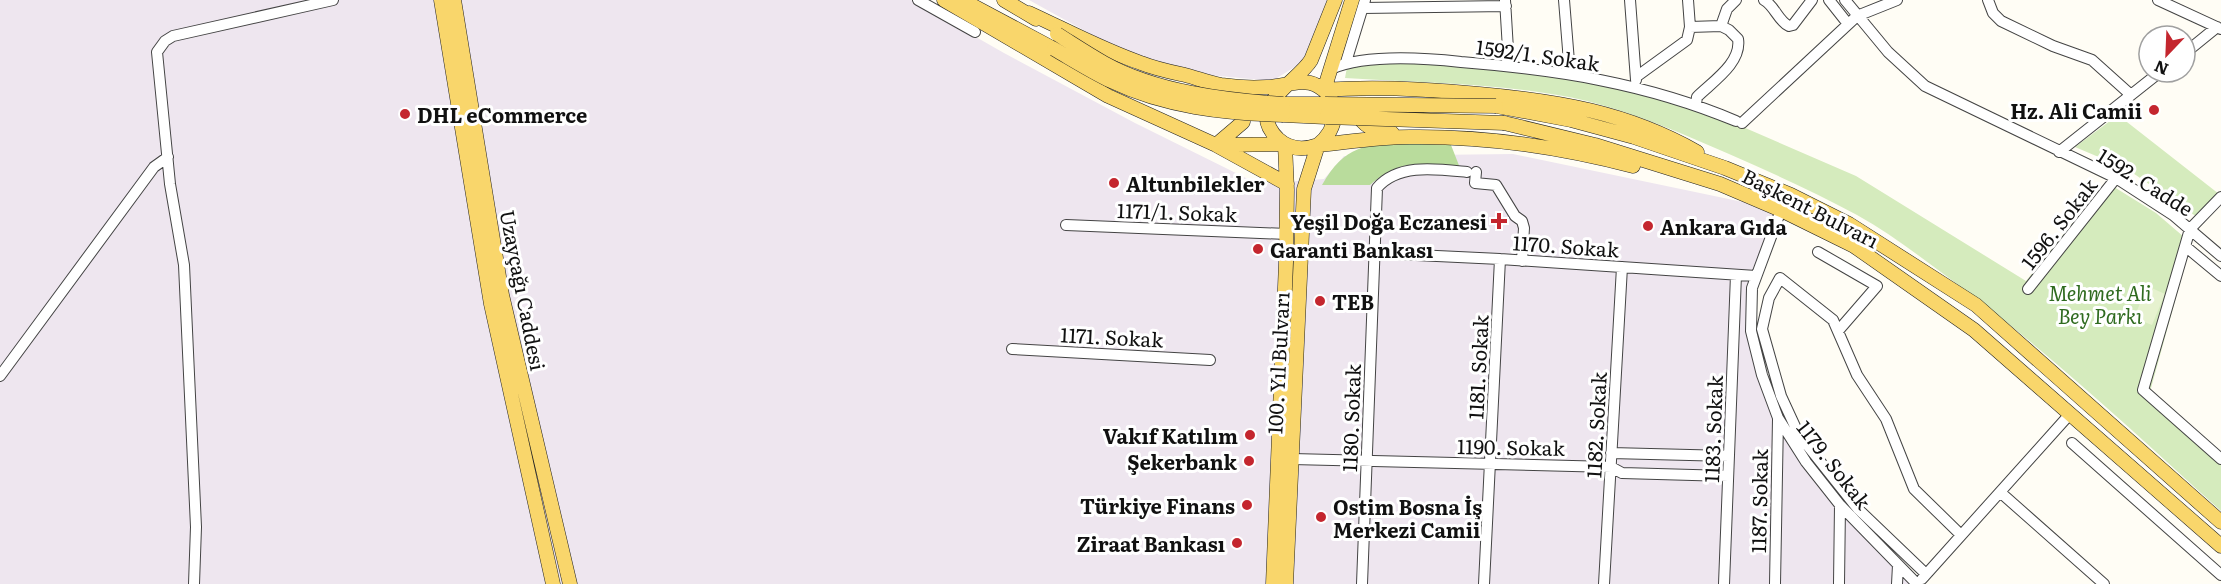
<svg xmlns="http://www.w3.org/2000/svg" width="2221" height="584" font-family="Literata,serif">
  <rect width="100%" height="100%" fill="#fffdf5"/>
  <path fill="#eee6ef" d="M0,0H911L1004,53L1135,123L1258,184L1324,179L1344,156L1513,154L1781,210L1756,276L1751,331L1778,418L1840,505L1917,584H0Z
    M1029,0H1327L1303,62L1272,81L1209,75L1125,53Z"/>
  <path fill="#d5ebbd" d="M1388,64H1446L1549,74L1639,91L1743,127L1856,176L2026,281L2106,182L2156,213L2191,243L2148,399L2221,463V511C2136,434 2053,356 1961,287C1927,262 1893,235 1857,215C1815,192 1772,173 1729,154C1683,134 1635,113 1587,101C1510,83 1424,83 1345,78L1347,67Z
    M2118,115L2219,194L2197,217L2127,169L2075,147Z"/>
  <path fill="#b9dc9c" d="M1408,143L1451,145L1460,168C1421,164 1402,157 1370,185H1322C1345,145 1365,144 1408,143Z"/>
  <path fill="#e6f2cf" d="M2147,286L2165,294L2152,325L2134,318Z"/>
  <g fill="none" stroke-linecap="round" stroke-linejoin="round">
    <g stroke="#444" stroke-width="12">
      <path id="minor" d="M918,0L975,32
        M1505,0L1509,66
        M1564,0L1570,74
        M1630,0L1636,80
        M1764,0C1775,6 1778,21 1789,26L1793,25L1812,0
        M1829,0L1848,24
        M1845,0L1888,52L1925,86L2116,178L2173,215L2221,256
        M1988,0L1993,13L2001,21L2053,46L2092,60L2131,95
        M2158,0L2221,29
        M1363,8L1506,6
        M1690,27L1721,26L1727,9L1736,0
        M2185,53L2217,27
        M1346,62L1365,0
        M1331,69C1365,54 1424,58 1461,62C1558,70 1645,83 1736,121
        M1636,77L1687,40L1690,27L1688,0
        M1696,104L1697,97C1712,82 1742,63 1738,39L1729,30L1721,26
        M1742,123L1857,16L1897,0
        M2059,152L2160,72
        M1476,172L1475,183L1496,185L1515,216L1522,221L1524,228L1522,261
        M2221,197L2190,229L2143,390L2221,459
        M1781,210L1752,288L1751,331L1762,375L1778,418L1806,462L1840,505L1917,584
        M1066,225L1287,234
        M2185,246L2221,276
        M1818,252L1877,286L1838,331
        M1374,253L1500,259L1756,276
        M2028,289L2116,178
        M1012,349L1210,360
        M0,376L154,167L168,157
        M2072,443L2221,575
        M1611,453L1729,456
        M1292,459L1611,467L1622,473L1728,476
        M2000,492L2104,584
        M1926,574L1858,509L1799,435L1781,396L1762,329L1769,298L1780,278L1833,320L1857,375L1886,419L1914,489L1961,535
        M1922,579L2070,414
        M194,584L196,527L184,265L170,184L157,52L165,41L173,36L333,0
        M1362,584L1377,188C1398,163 1437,169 1467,172
        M1484,584L1500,259
        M1604,584L1622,267
        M1724,584L1736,275
        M1775,584L1778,419
        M1839,584L1840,505
        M1897,584L1898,565"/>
    </g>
    <g stroke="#222" stroke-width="15">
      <path id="major" d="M441,0L491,304L553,584
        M454,0L502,295L570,584
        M944,0L1108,96L1216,145L1287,184
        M962,0L1054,49
        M1004,0L1036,19
        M1335,0L1311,60C1297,83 1244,106 1278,139C1290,150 1304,150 1318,145C1348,142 1379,137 1410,137C1485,136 1560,147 1633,166
        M1029,13C1066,30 1103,50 1141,63C1156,69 1171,72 1185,75C1197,78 1209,83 1221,85C1235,87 1252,88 1267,87C1283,87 1301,78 1316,85C1343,99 1338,129 1318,145
        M1324,90C1375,86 1427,89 1479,94C1558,101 1626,112 1697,152
        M1324,90L1352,0
        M1283,104H1325
        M1496,106L1571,120L1634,137L1725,168L1791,195L1849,224L1976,305L2221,522
        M1354,110C1366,129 1371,129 1392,133
        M1283,115L1326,117
        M1504,123L1595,145L1720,184L1781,210L1854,246L1974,330L2221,546
        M1216,145L1243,122L1244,103
        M1218,145L1285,144
        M1273,584L1286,262L1287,190L1285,144
        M1286,584L1304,189L1318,145"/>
    </g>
    <use href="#minor" stroke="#fff" stroke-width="10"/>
    <use href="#major" stroke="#f9d66b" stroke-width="14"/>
    <g stroke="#222" stroke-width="15" stroke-linecap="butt">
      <path id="major-bridge" d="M1057,34C1073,44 1088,54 1104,63C1156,92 1225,100 1283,104
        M1054,49C1073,60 1092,72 1111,81C1165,107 1224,113 1283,115
        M1325,104L1496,106
        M1326,117L1504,123"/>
    </g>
    <use href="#major-bridge" stroke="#f9d66b" stroke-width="14"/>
  </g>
  <g fill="#c4262e" stroke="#fff" stroke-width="2">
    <circle cx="2154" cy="110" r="6"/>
    <circle cx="405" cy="114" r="6"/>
    <circle cx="1114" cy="183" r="6"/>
    <path d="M1496 212h6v6h6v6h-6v6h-6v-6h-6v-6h6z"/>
    <circle cx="1648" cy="226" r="6"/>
    <circle cx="1258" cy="249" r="6"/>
    <circle cx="1320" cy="301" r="6"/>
    <circle cx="1250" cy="435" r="6"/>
    <circle cx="1249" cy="461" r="6"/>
    <circle cx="1247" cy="505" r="6"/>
    <circle cx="1321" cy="517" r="6"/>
    <circle cx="1237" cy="543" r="6"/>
  </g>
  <g text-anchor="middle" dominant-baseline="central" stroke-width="6" stroke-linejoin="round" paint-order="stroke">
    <g font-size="20" fill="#111" stroke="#fff">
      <text transform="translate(1538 54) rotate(8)">1592/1. Sokak</text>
      <text transform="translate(2146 181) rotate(32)">1592. Cadde</text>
      <text transform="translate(1811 207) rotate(27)">Başkent Bulvarı</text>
      <text transform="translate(1177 211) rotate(2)">1171/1. Sokak</text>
      <text transform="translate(2058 223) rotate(-52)">1596. Sokak</text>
      <text transform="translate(1566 245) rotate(4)">1170. Sokak</text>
      <text transform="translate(524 290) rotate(79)">Uzayçağı Caddesi</text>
      <text transform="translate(1112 336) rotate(3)">1171. Sokak</text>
      <text transform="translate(1277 363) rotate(-87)">100. Yıl Bulvarı</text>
      <text transform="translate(1477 367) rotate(-87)">1181. Sokak</text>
      <text transform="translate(1350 418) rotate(-88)">1180. Sokak</text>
      <text transform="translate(1595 425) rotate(-87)">1182. Sokak</text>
      <text transform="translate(1712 429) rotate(-88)">1183. Sokak</text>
      <text transform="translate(1511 446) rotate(1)">1190. Sokak</text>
      <text transform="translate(1835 464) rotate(52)">1179. Sokak</text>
      <text transform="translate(1758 501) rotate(-89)">1187. Sokak</text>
    </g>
    <g font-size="20" font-weight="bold" fill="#111" stroke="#fff" text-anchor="end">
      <text x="2142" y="110">Hz. Ali Camii</text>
      <text x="417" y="114" text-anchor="start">DHL eCommerce</text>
      <text x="1126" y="183" text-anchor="start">Altunbilekler</text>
      <text x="1487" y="221">Yeşil Doğa Eczanesi</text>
      <text x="1660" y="226" text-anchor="start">Ankara Gıda</text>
      <text x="1270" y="249" text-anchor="start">Garanti Bankası</text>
      <text x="1332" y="301" text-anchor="start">TEB</text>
      <text x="1238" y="435">Vakıf Katılım</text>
      <text x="1237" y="461">Şekerbank</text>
      <text x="1235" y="505">Türkiye Finans</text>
      <text x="1333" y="506" text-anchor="start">Ostim Bosna İş<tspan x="1333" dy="23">Merkezi Camii</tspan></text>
      <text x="1225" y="543">Ziraat Bankası</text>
    </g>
    <g font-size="20" font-style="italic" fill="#2f6b1f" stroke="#fff">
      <text x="2100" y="292">Mehmet Ali<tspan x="2100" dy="23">Bey Parkı</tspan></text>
    </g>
  </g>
  <g transform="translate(2167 54) rotate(203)"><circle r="28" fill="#ffffff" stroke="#a0a0a0" stroke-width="1.5"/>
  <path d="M0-4.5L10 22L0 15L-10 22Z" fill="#c4262e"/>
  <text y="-9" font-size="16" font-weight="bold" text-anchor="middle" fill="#111111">N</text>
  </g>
</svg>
